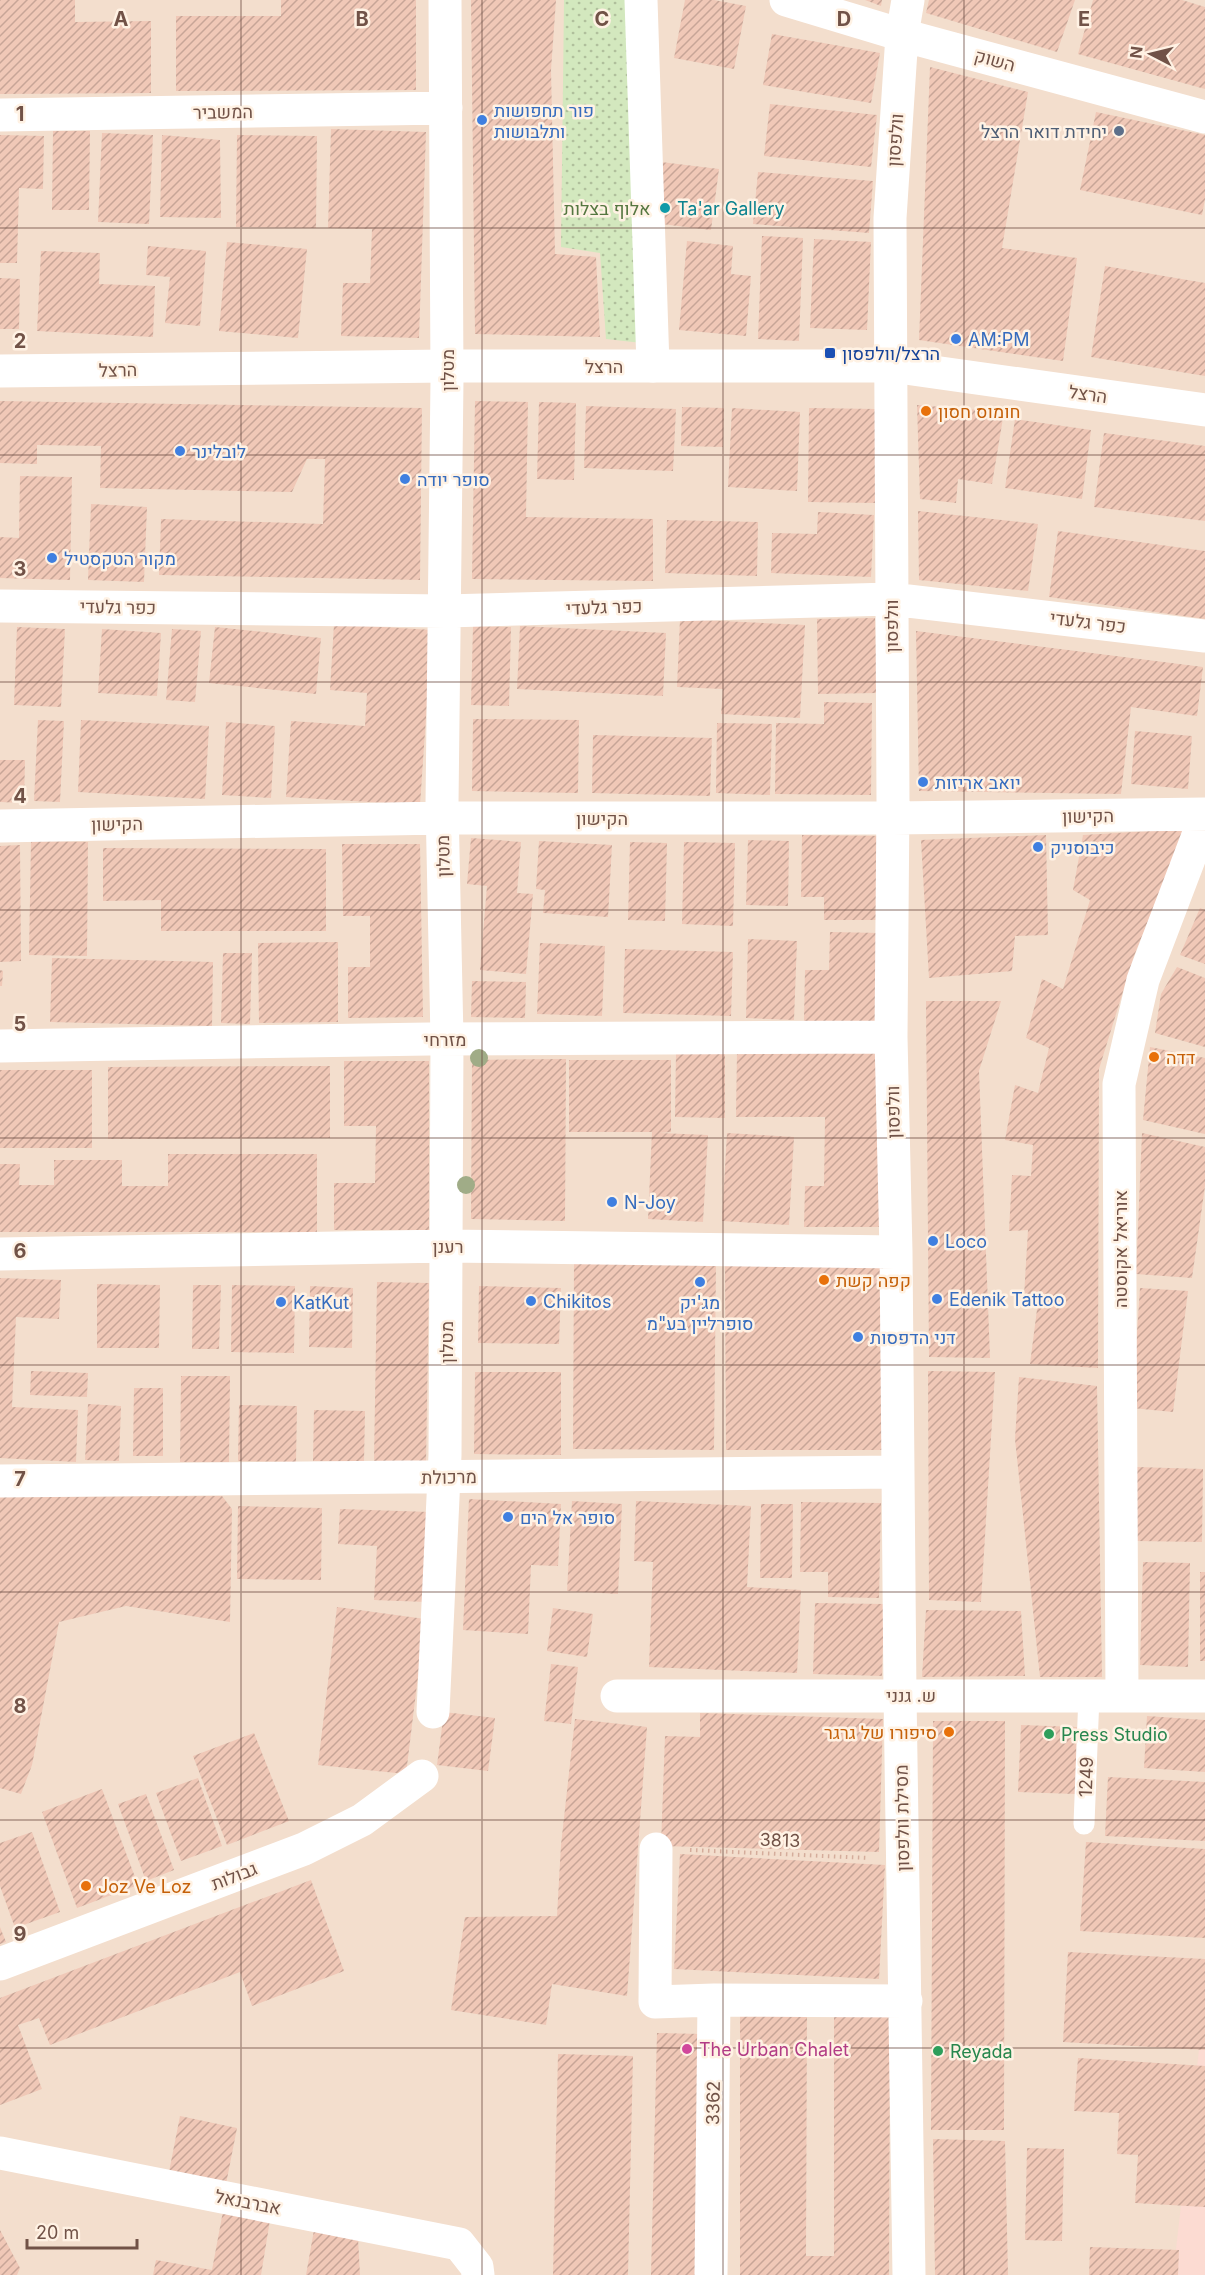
<svg xmlns="http://www.w3.org/2000/svg" width="1205" height="2275" font-family="Inter,Heebo,sans-serif">
  <defs>
    <pattern id="grass-dots" width="8" height="8" patternUnits="userSpaceOnUse" patternTransform="scale(1.5)"><rect width="8" height="8" fill="#d3e8be"/><path d="M2 2h.1M6 6h.1" fill="none" stroke="#b0bf9c" stroke-width="1.8" stroke-linecap="round"/></pattern>
    <pattern id="building-hatch" width="6" height="6" patternUnits="userSpaceOnUse" patternTransform="scale(1.5)"><rect width="6" height="6" fill="#f0c8b7"/><path d="M-1 1l2-2M0 6l6-6M5 7l2-2" fill="none" stroke="#c7a597"/></pattern>
  </defs>
  <rect width="100%" height="100%" fill="#fcedde"/>
  <path fill="#f3decd" d="M0,0H1205V2275H0Z"/>
  <path fill="#fcdbd2" d="M1205,1998V2275H1173Z"/>
  <path fill="url(#grass-dots)" d="M564,0H650L660,345L606,339L600,253L561,247Z"/>
  <path fill="url(#building-hatch)" d="M0,0H75V22L151,21V93L0,94Z
    M281,0H416V90L176,91V16H281Z
    M471,0H556L551,70L555,254L596,257L600,337L475,334Z
    M685,0H714L746,6L734,69L674,58Z
    M865,0H882L881,6Z
    M929,0H1075L1057,52L926,13Z
    M1093,0H1182L1205,7V89L1078,54Z
    M772,34L880,53L871,103L763,85Z
    M930,67L1028,92L1002,248L1077,258L1063,361L919,340Z
    M770,104L877,115L871,167L764,156Z
    M1096,112L1205,135V199L1202,215L1080,190Z
    M331,129L426,132L419,338L341,336L343,283H370L372,229L328,228Z
    M53,131H90L89,210H52Z
    M102,133L153,135L149,224L98,222Z
    M0,135L44,136L43,189L19,188L17,263H0Z
    M162,135L220,140L221,218L160,217Z
    M237,135L317,136L316,228L236,227Z
    M661,162L719,169L711,230L653,223Z
    M758,172L873,181L869,233L753,224Z
    M762,236L803,238L799,341L758,339Z
    M814,239L871,242L867,330L810,328Z
    M687,241L733,246L731,274L751,276L746,336L679,330Z
    M227,242L307,249L298,338L219,331Z
    M148,246L206,251L200,326L165,323L170,277L146,275Z
    M41,251L100,253L99,284L155,286L153,337L37,331Z
    M1105,266L1205,283V376L1091,357Z
    M0,278L20,279L19,329H0Z
    M0,401L422,408L420,580L159,575L161,519L323,524L325,459H307L292,492L100,488L101,446L37,445V464L0,463Z
    M475,401L528,402L526,517L653,519V581L472,579Z
    M539,402L576,403L574,480L537,479Z
    M917,405L1004,412L992,484L958,479L956,503L920,499Z
    M586,406L676,409L673,471L584,468Z
    M682,407L724,408L723,447L681,446Z
    M732,408L800,412L797,491L728,487Z
    M809,408L877,409L875,503L808,502Z
    M1015,419L1091,430L1082,499L1005,488Z
    M1104,433L1205,446V521L1094,507Z
    M20,476L72,477L70,580L0,578V537L19,538Z
    M91,504L147,507L144,582L88,580Z
    M918,511L1038,524L1028,591L919,580Z
    M818,512L874,515L871,577L771,573L772,533L817,534Z
    M667,520L758,522L757,576L665,573Z
    M1058,531L1205,551V619L1049,597Z
    M875,618L877,693L818,694L817,619Z
    M680,619L805,625L800,718L721,714L723,689L677,687Z
    M334,624L432,630L420,805L286,797L291,721L365,726L367,693L330,690Z
    M473,626L511,627L509,706L471,705Z
    M520,626L666,633L663,696L517,689Z
    M17,627L65,629L61,707L14,705Z
    M215,627L321,638L316,694L209,683Z
    M102,629L161,633L157,696L98,693Z
    M172,629L201,631L195,702L166,700Z
    M916,631L1203,667L1197,716L1131,707L1121,794L919,791Z
    M824,702L872,703L871,795L775,794L776,723L824,724Z
    M473,719L579,720L578,793L472,791Z
    M38,720L64,721L60,802L34,801Z
    M81,720L209,726L205,799L78,792Z
    M226,722L275,726L271,798L222,795Z
    M717,723L772,724L770,795L716,793Z
    M1135,731L1192,736L1188,789L1131,784Z
    M593,735L712,738L710,796L592,793Z
    M0,760H25L24,803L0,802Z
    M1185,829L1134,956L1099,1069L1098,1368L1030,1364L1039,1294L1024,1296L1028,1230L1009,1231L1012,1175L1031,1176L1033,1145L1005,1140L1015,1085L1038,1093L1049,1048L1026,1038L1042,979L1063,989L1090,900L1073,890L1083,835Z
    M802,835L882,836L881,920H824V897H801Z
    M1046,835L1048,935L1015,936L1012,971L929,978L921,840Z
    M471,838L521,842L517,893L533,894L526,974L480,970L487,886L467,884Z
    M748,840L789,841L788,906L746,905Z
    M31,841L88,842L87,956L29,955Z
    M539,841L612,845L608,917L543,913L545,890L536,889Z
    M630,842L667,843L665,921L628,920Z
    M684,842L735,843L733,926L682,924Z
    M342,844H420L423,1017L348,1018V967H370V916H343Z
    M20,845L21,961L0,962V846Z
    M103,848L326,849V931H161V900L103,901Z
    M1200,908L1205,910V964L1180,955Z
    M830,932L881,933L879,1023L804,1021L805,970H829Z
    M748,939L797,941L794,1020L746,1018Z
    M338,942V1022L259,1023L258,943Z
    M540,943L605,946L602,1016L537,1014Z
    M625,949L733,952L731,1016L623,1013Z
    M223,953H252L250,1024L221,1023Z
    M52,958L213,962L212,1026L50,1022Z
    M1177,967L1205,978V1047L1155,1033L1161,994Z
    M0,970L3,971L2,986H0Z
    M472,981L526,982L525,1018L471,1017Z
    M926,1001H1001L979,1071L990,1358L929,1357Z
    M1150,1047L1205,1058V1134L1143,1120Z
    M737,1051L882,1053L880,1227H804L805,1186H824L825,1117H736Z
    M676,1053H725V1118L675,1117Z
    M566,1059L565,1221L471,1219L472,1060Z
    M569,1060H671V1132L659,1133L708,1135L703,1222L648,1219L652,1132H569Z
    M344,1061H429V1230H334V1183H375L376,1126H344Z
    M330,1066V1138L108,1139V1067Z
    M0,1070H92V1148H0Z
    M727,1133L794,1137L789,1225L722,1221Z
    M1142,1133L1205,1147V1186L1192,1278L1136,1274Z
    M168,1154H317V1232H0V1164H20L19,1185H54V1160H122V1186H168Z
    M574,1263L716,1264L714,1450L573,1449Z
    M725,1266H883V1450H726Z
    M0,1278L61,1280L59,1319L16,1317L12,1407L78,1410L76,1462L0,1458Z
    M377,1282L429,1283L426,1462L374,1461Z
    M97,1284L160,1285L159,1348H97Z
    M193,1285H221L219,1349H192Z
    M232,1285L295,1286L294,1353L231,1352Z
    M310,1286L353,1288L352,1348L309,1347Z
    M479,1286L561,1288L559,1344L478,1343Z
    M1140,1288L1188,1291L1173,1412L1132,1408Z
    M31,1371L88,1373L87,1397L30,1395Z
    M928,1371L995,1372L981,1602L929,1600Z
    M475,1372H561V1455L474,1454Z
    M181,1376H230L229,1462H180Z
    M1019,1377L1097,1386L1102,1677H1040L1015,1439Z
    M134,1388H163V1456H133Z
    M88,1404L121,1406L119,1461L85,1460Z
    M239,1405L297,1406L296,1462L238,1461Z
    M314,1410L365,1411L364,1462L313,1461Z
    M1137,1467L1203,1469L1202,1542L1136,1541Z
    M222,1496L232,1509L230,1622L126,1606L59,1622L32,1765L21,1794L0,1788V1497Z
    M469,1499L561,1504L558,1566L531,1565L528,1634L463,1630Z
    M572,1501L622,1504L618,1594L567,1591Z
    M636,1501L751,1506L747,1587L801,1590L797,1673L649,1667L653,1562L634,1561Z
    M801,1502L881,1503L879,1598L828,1597V1572H800Z
    M761,1504H793L792,1578H760Z
    M238,1506L322,1508L321,1580L237,1579Z
    M340,1509L430,1512L426,1602L374,1600L377,1546L338,1544Z
    M1143,1562L1190,1563L1188,1667L1140,1665Z
    M1200,1572H1205V1661H1200Z
    M815,1603L884,1604L882,1676L813,1674Z
    M337,1607L425,1619L406,1774L318,1765Z
    M553,1608L593,1614L587,1657L547,1651Z
    M926,1610L1021,1611L1025,1676L922,1677Z
    M551,1664L578,1667L571,1724L544,1721Z
    M444,1712L495,1718L488,1771L437,1765Z
    M700,1713L883,1719L879,1852L661,1846L665,1736L700,1737Z
    M1147,1716L1205,1720V1772L1144,1768Z
    M575,1719L647,1727L627,1996L552,1984L546,2025L451,2010L465,1917L557,1916L561,1845Z
    M933,1721H1005L1004,2130H931Z
    M1021,1725L1077,1727L1075,1794L1018,1792Z
    M254,1733L289,1821L227,1845L193,1756Z
    M1108,1777L1205,1782V1841L1105,1836Z
    M198,1778L222,1846L181,1861L156,1793Z
    M102,1789L138,1885L77,1908L42,1812Z
    M146,1794L174,1870L146,1881L118,1804Z
    M32,1832L60,1912L15,1928L0,1886V1843Z
    M1086,1842L1205,1849V1938L1080,1931Z
    M680,1854L885,1865L879,1979L674,1969Z
    M311,1880L344,1971L252,2006L240,1972L50,2045L39,2018L18,2025L42,2089L0,2105V1998Z
    M0,1927L6,1942L0,1944Z
    M1068,1952L1205,1959V2050L1063,2042Z
    M740,2006L807,2007L806,2256H834V2008H890L889,2275H740Z
    M657,2033L703,2034L698,2275H651Z
    M558,2054L633,2056L628,2275H553Z
    M1078,2058L1205,2066V2207L1135,2203L1138,2155L1117,2154L1119,2113L1074,2111Z
    M180,2116L237,2128L226,2184L169,2172Z
    M933,2139L1005,2141L1008,2275H935Z
    M1027,2148L1064,2149L1062,2241L1025,2240Z
    M224,2206L271,2214L261,2275H153L156,2260L212,2270Z
    M0,2230L20,2268L17,2275H0Z
    M314,2230L358,2238L360,2275H306Z
    M1090,2247L1179,2250L1178,2275H1089Z"/>
  <g fill="none" stroke-linecap="round" stroke-linejoin="round">
    <path stroke="#d4ac9b" stroke-width="4" stroke-dasharray="1.5 4.5" stroke-linecap="butt" d="M690,1850L869,1858"/>
    <path stroke="#fff" stroke-width="21" d="M1084,1824L1089,1695"/>
    <path stroke="#fff" stroke-width="33" d="M641,0L653,366
      M786,0L902,35L1205,117
      M908,0L902,35L890,218L893,801L891,1037L896,1252L900,1695L909,2275
      M0,115L446,108
      M0,606L446,611L891,599L1205,636
      M0,826L442,818H892L1205,814
      M0,1046L429,1039L891,1037
      M0,1254L446,1246L896,1252
      M0,1481L898,1472
      M1122,1695L1119,1084L1143,980L1205,817
      M617,1696H1205
      M433,1712L445,1455L447,1039L442,804L447,379L445,0
      M656,1849L655,2002L714,2000L711,2275
      M0,1964L304,1849L362,1820L422,1776
      M714,2000L906,2001
      M0,2153L459,2244L477,2267L478,2275"/>
    <path stroke="#fff" stroke-width="33" d="M0,371L447,366H891L1205,410"/>
  </g>
  <g fill="#a0ac87">
    <circle cx="479" cy="1058" r="9"/>
    <circle cx="466" cy="1185" r="9"/>
  </g>
  <path fill="none" stroke="#715247" stroke-width="1.5" stroke-opacity="0.55" d="M241,0V2275M482,0V2275M723,0V2275M964,0V2275M0,228H1205M0,455H1205M0,682H1205M0,910H1205M0,1138H1205M0,1365H1205M0,1592H1205M0,1820H1205M0,2048H1205"/>
  <g fill="#3f7fe0" stroke="#fff2e4" stroke-width="2">
    <circle cx="482" cy="120" r="6"/>
    <circle cx="956" cy="339" r="6"/>
    <circle cx="180" cy="451" r="6"/>
    <circle cx="405" cy="479" r="6"/>
    <circle cx="52" cy="558" r="6"/>
    <circle cx="923" cy="782" r="6"/>
    <circle cx="1038" cy="847" r="6"/>
    <circle cx="612" cy="1202" r="6"/>
    <circle cx="933" cy="1241" r="6"/>
    <circle cx="700" cy="1282" r="6"/>
    <circle cx="937" cy="1299" r="6"/>
    <circle cx="531" cy="1301" r="6"/>
    <circle cx="281" cy="1302" r="6"/>
    <circle cx="858" cy="1337" r="6"/>
    <circle cx="508" cy="1517" r="6"/>
  </g>
  <circle fill="#5c6f8a" stroke="#fff2e4" stroke-width="2" cx="1119" cy="131" r="6"/>
  <circle fill="#0f9aa8" stroke="#fff2e4" stroke-width="2" cx="665" cy="208" r="6"/>
  <rect fill="#1a4fb4" stroke="#fff2e4" stroke-width="2" x="824" y="347" width="12" height="12" rx="3"/>
  <g fill="#e8710a" stroke="#fff2e4" stroke-width="2">
    <circle cx="926" cy="411" r="6"/>
    <circle cx="1154" cy="1057" r="6"/>
    <circle cx="824" cy="1280" r="6"/>
    <circle cx="949" cy="1732" r="6"/>
    <circle cx="86" cy="1886" r="6"/>
  </g>
  <g fill="#2e9e5b" stroke="#fff2e4" stroke-width="2">
    <circle cx="1049" cy="1734" r="6"/>
    <circle cx="938" cy="2051" r="6"/>
  </g>
  <circle fill="#d1479c" stroke="#fff2e4" stroke-width="2" cx="687" cy="2049" r="6"/>
  <g text-anchor="middle" dominant-baseline="central" stroke-width="5" stroke-linejoin="round" paint-order="stroke">
    <g font-size="18" fill="#715247" stroke="#fff2e4">
      <text transform="translate(995 60) rotate(15)">השוק</text>
      <text transform="translate(223 112) rotate(-1)">המשביר</text>
      <text transform="translate(895 140) rotate(-86)">וולפסון</text>
      <text x="604" y="366">הרצל</text>
      <text transform="translate(118 370) rotate(-1)">הרצל</text>
      <text transform="translate(447 370) rotate(-90)">מטלון</text>
      <text transform="translate(1088 394) rotate(8)">הרצל</text>
      <text transform="translate(118 607) rotate(1)">כפר גלעדי</text>
      <text transform="translate(604 607) rotate(-2)">כפר גלעדי</text>
      <text transform="translate(1088 622) rotate(7)">כפר גלעדי</text>
      <text transform="translate(891 626) rotate(-90)">וולפסון</text>
      <text transform="translate(1088 816) rotate(-1)">הקישון</text>
      <text x="602" y="818">הקישון</text>
      <text transform="translate(117 824) rotate(-1)">הקישון</text>
      <text transform="translate(443 856) rotate(-91)">מטלון</text>
      <text x="445" y="1039">מזרחי</text>
      <text transform="translate(893 1112) rotate(-91)">וולפסון</text>
      <text x="448" y="1246">רענן</text>
      <text transform="translate(1120 1249) rotate(-90)">אוריאל אקוסטה</text>
      <text transform="translate(446 1342) rotate(-90)">מטלון</text>
      <text transform="translate(449 1477) rotate(-1)">מרכולת</text>
      <text x="911" y="1695">ש. גנני</text>
      <text transform="translate(1086 1777) rotate(-88)">1249</text>
      <text transform="translate(902 1818) rotate(-91)">מסילת וולפסון</text>
      <text transform="translate(780 1840) rotate(2)">3813</text>
      <text transform="translate(234 1876) rotate(-21)">גבולות</text>
      <text transform="translate(713 2103) rotate(-89)">3362</text>
      <text transform="translate(248 2202) rotate(11)">אברבנאל</text>
    </g>
    <g font-size="18" fill="#366cbe" stroke="#fff2e4" text-anchor="start">
      <text x="494" y="110">פור תחפושות<tspan x="494" dy="21">ותלבושות</tspan></text>
      <text x="968" y="339">AM:PM</text>
      <text x="192" y="451">לובלינר</text>
      <text x="417" y="479">סופר יודה</text>
      <text x="64" y="558">מקור הטקסטיל</text>
      <text x="935" y="782">יואב אריזות</text>
      <text x="1050" y="847">כיבוסניק</text>
      <text x="624" y="1202">N-Joy</text>
      <text x="945" y="1241">Loco</text>
      <text x="949" y="1299">Edenik Tattoo</text>
      <text x="543" y="1301">Chikitos</text>
      <text x="293" y="1302">KatKut</text>
      <text x="700" y="1302" text-anchor="middle">מג'יק<tspan x="700" dy="21">סופרליין בע"מ</tspan></text>
      <text x="870" y="1337">דני הדפסות</text>
      <text x="520" y="1517">סופר אל הים</text>
    </g>
    <g font-size="18" fill="#4e5e75" stroke="#fff2e4" text-anchor="end">
      <text x="1107" y="131">יחידת דואר הרצל</text>
    </g>
    <g font-size="18" fill="#557740" stroke="#fff2e4">
      <text x="607" y="208">אלוף בצלות</text>
    </g>
    <g font-size="18" fill="#0d838f" stroke="#fff2e4" text-anchor="start">
      <text x="677" y="208">Ta'ar Gallery</text>
    </g>
    <g font-size="18" fill="#164399" stroke="#fff2e4" text-anchor="start">
      <text x="842" y="353">הרצל/וולפסון</text>
    </g>
    <g font-size="18" fill="#c56008" stroke="#fff2e4" text-anchor="start">
      <text x="938" y="411">חומוס חסון</text>
      <text x="1166" y="1057">דדה</text>
      <text x="836" y="1280">קפה קשת</text>
      <text x="937" y="1732" text-anchor="end">סיפורו של גרגר</text>
      <text x="98" y="1886">Joz Ve Loz</text>
    </g>
    <g font-size="18" fill="#27864d" stroke="#fff2e4" text-anchor="start">
      <text x="1061" y="1734">Press Studio</text>
      <text x="950" y="2051">Reyada</text>
    </g>
    <g font-size="18" fill="#b23c85" stroke="#fff2e4" text-anchor="start">
      <text x="699" y="2049">The Urban Chalet</text>
    </g>
  </g>
  <g font-size="20" text-anchor="middle" font-weight="bold" fill="#715247" stroke="#fff2e4" stroke-width="5" stroke-linejoin="round" paint-order="stroke">
    <text x="121" y="26">A</text>
    <text x="362" y="26">B</text>
    <text x="602" y="26">C</text>
    <text x="844" y="26">D</text>
    <text x="1084" y="26">E</text>
    <text x="20" y="121">1</text>
    <text x="20" y="348">2</text>
    <text x="20" y="576">3</text>
    <text x="20" y="803">4</text>
    <text x="20" y="1031">5</text>
    <text x="20" y="1258">6</text>
    <text x="20" y="1486">7</text>
    <text x="20" y="1713">8</text>
    <text x="20" y="1941">9</text>
  </g>
  <g transform="translate(1151 54) rotate(277)" stroke="#fff2e4" stroke-width="4.5" paint-order="stroke">
  <path d="M0-4.5L10 22L0 15L-10 22Z" fill="#715247"/>
  <text y="-9" font-size="16" font-weight="bold" text-anchor="middle" fill="#715247">N</text>
  </g>
  <path d="M27 2239v9h110v-9" fill="none" stroke="#715247" stroke-width="3"/>
  <text x="36" y="2239" font-size="18" fill="#715247" stroke="#fff2e4" stroke-width="4.5" paint-order="stroke">20 m</text>
</svg>
